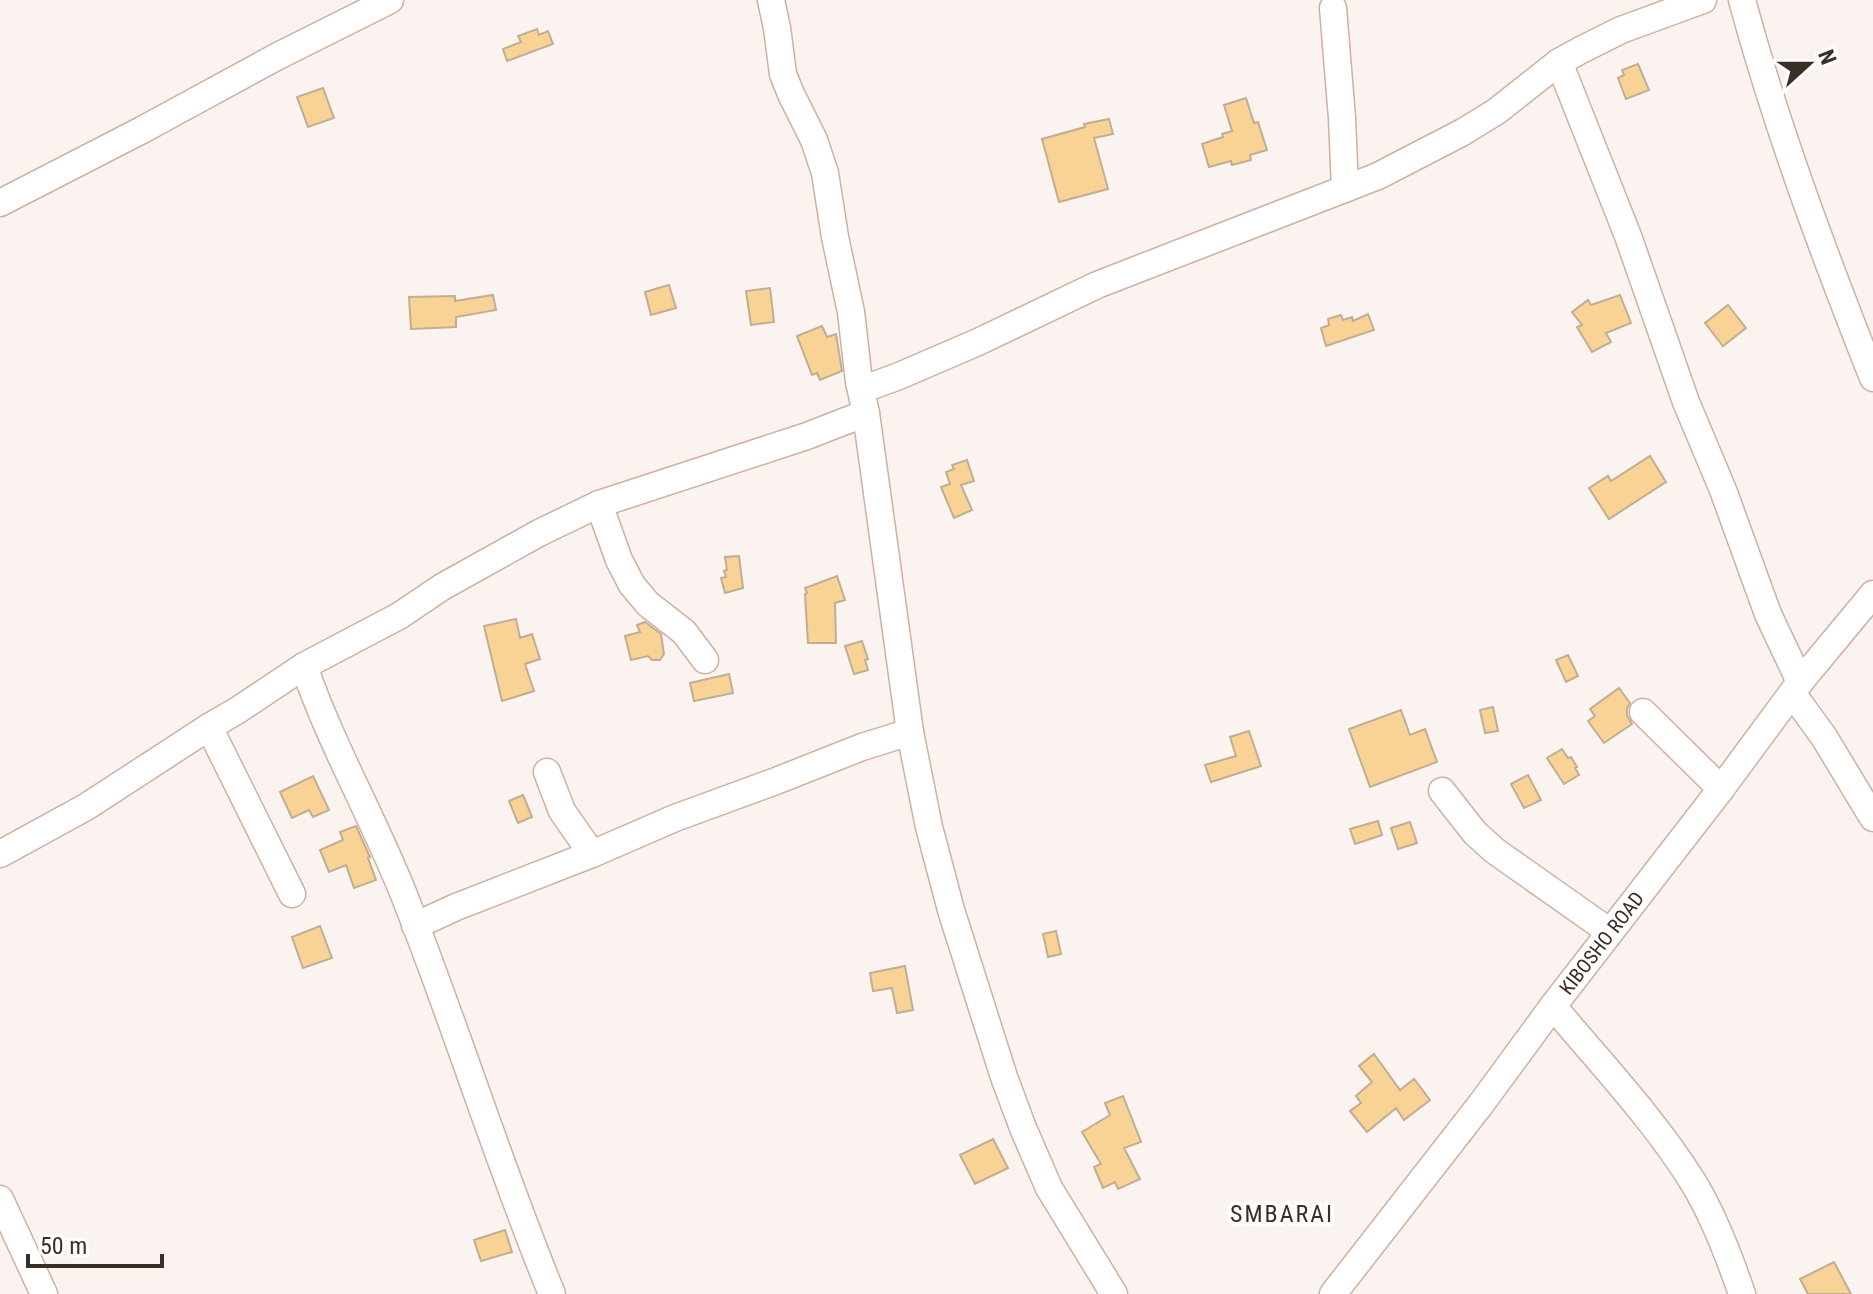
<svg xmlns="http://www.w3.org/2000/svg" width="1873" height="1294" font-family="'Roboto Condensed',sans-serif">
  <rect width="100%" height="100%" fill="#faf3f0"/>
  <path fill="#f9d396" stroke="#c1ae92" stroke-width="2" d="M537,29L539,35L548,31L553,44L507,61L503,49L521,42L518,36Z
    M1638,64L1649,90L1626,99L1618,78L1624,75L1622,70Z
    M323,88L334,118L308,127L297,97Z
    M1246,98L1254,123L1258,122L1267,150L1250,155L1251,160L1232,165L1231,161L1209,167L1202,144L1223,137L1222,134L1232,131L1224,105Z
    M1109,119L1113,134L1094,138L1108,189L1059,202L1042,139L1085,127L1084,124Z
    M669,285L676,308L651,315L645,292Z
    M770,288L774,322L751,325L746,291Z
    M493,295L496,310L456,317V327L411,329L409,297L455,296V301Z
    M1620,295L1631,323L1606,333L1611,342L1592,352L1577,327L1582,325L1572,312L1588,300L1591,305Z
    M1728,305L1746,328L1723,346L1705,323Z
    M1368,314L1374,330L1326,346L1321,328L1329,325L1328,319L1341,315L1343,320L1352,317L1353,321Z
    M822,326L827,337L836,334L842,371L820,380L817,373L812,375L797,336Z
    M1650,456L1666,482L1609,519L1589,488L1608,476L1611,481Z
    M967,460L974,481L961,485L972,510L954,518L941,487L950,484L946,472L954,469L952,465Z
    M739,556L743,588L725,593L721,578L726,577L724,571L727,570L725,557Z
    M837,576L845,600L835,603L836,643H808L805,594L807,593L805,588Z
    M516,619L520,638L532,634L540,659L525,664L534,691L502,701L484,626Z
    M645,622L661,634L664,654L660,660H652L648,656L631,660L625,636L640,632L637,625Z
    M862,641L868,659L865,660L868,670L854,674L845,646Z
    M1568,655L1578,676L1566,682L1556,660Z
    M729,674L733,693L694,701L690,683Z
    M1619,688L1630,703L1627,709V715L1632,724L1604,743L1588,721L1595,716L1590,709Z
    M1493,707L1498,731L1485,733L1480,710Z
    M1401,710L1410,735L1425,729L1437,762L1370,787L1349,729Z
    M1249,731L1261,766L1211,782L1205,765L1236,756L1230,737Z
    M1562,749L1568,758L1571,757L1577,767L1575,768L1579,775L1564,784L1547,758Z
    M1528,775L1541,800L1524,808L1511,784Z
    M313,776L329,810L313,817L309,810L292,818L280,792Z
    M523,795L532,817L518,823L509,801Z
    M1378,821L1382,835L1355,844L1350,829Z
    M1410,822L1417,843L1398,849L1391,828Z
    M356,826L370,857L368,858L376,880L354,888L346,865L329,872L320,850L343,840L340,832Z
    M320,926L332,958L303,968L292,937Z
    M1056,931L1061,954L1048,957L1043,934Z
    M905,966L913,1010L897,1013L892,988L873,991L870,973Z
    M1374,1054L1400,1090L1414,1079L1430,1100L1404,1120L1396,1108L1367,1132L1350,1111L1361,1103L1356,1096L1372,1082L1359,1066Z
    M1123,1096L1141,1142L1124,1148L1140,1179L1118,1189L1115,1182L1103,1188L1094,1167L1101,1164L1082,1132L1110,1115L1105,1103Z
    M993,1139L1008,1168L975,1184L960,1155Z
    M505,1230L512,1252L481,1261L474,1240Z
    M1834,1262L1851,1294H1808L1800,1279Z"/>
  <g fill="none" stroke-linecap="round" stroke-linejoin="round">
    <g stroke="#d0b09f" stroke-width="29">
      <g id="minor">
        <path d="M771,0L777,28L783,74L791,94L814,140L825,173L835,237L851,312L859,382L866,413L910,732L929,827L951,910L1004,1077L1023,1128L1049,1188L1114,1294"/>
        <path d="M1742,0C1777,129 1824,254 1873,378"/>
        <path d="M1333,8L1342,118L1345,189"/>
        <path d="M1559,62L1628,236L1686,402L1723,490L1768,614L1800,682"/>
        <path d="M0,203L142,130L278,56L390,0"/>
        <path d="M861,390L899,376L978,342L1097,285L1378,176L1463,132L1497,111L1559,62L1581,50L1621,30L1703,0"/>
        <path d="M599,504L619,560L632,585L648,604L684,632L705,660"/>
        <path d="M304,666C331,745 373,817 404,895C456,1026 498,1163 552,1294"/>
        <path d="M1792,693L1824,737L1873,818"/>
        <path d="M1643,712L1721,789"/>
        <path d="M209,727L292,894"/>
        <path d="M547,772L562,811L592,854"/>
        <path d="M1442,791L1475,833L1495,851L1610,932"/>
        <path d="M0,854L86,807L209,727L238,710L304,666L399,616L442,587L539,533L599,504L807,436L866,413"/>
        <path d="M415,926L456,907L592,854L675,818L776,781L862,747L910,732"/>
        <path d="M1553,1006C1601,1064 1653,1118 1693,1182C1714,1216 1729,1256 1742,1294"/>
        <path d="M0,1199L44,1294"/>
        <path id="s1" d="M1333,1294L1481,1104L1553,1006L1721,789L1800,682L1873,594"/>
      </g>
    </g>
    <use href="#minor" stroke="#fff" stroke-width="26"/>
  </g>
  <g text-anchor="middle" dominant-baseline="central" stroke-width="8" stroke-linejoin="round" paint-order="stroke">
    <g font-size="20" fill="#3b2e27" stroke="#fff">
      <text stroke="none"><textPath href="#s1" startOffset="442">KIBOSHO ROAD</textPath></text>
    </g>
    <g font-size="24" letter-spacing="2" fill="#3b2e27" stroke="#fff">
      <text x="1282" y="1214">SMBARAI</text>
    </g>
  </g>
  <g transform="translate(1809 64) rotate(69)" stroke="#ffffff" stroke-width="6" paint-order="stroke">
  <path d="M0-6L14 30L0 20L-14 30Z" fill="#3b2e27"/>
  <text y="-12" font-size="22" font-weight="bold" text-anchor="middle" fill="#3b2e27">N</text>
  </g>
  <path d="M28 1254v12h134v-12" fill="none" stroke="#3b2e27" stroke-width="4"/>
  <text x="40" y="1254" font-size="24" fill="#3b2e27" stroke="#ffffff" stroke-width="6" paint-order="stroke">50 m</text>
</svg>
